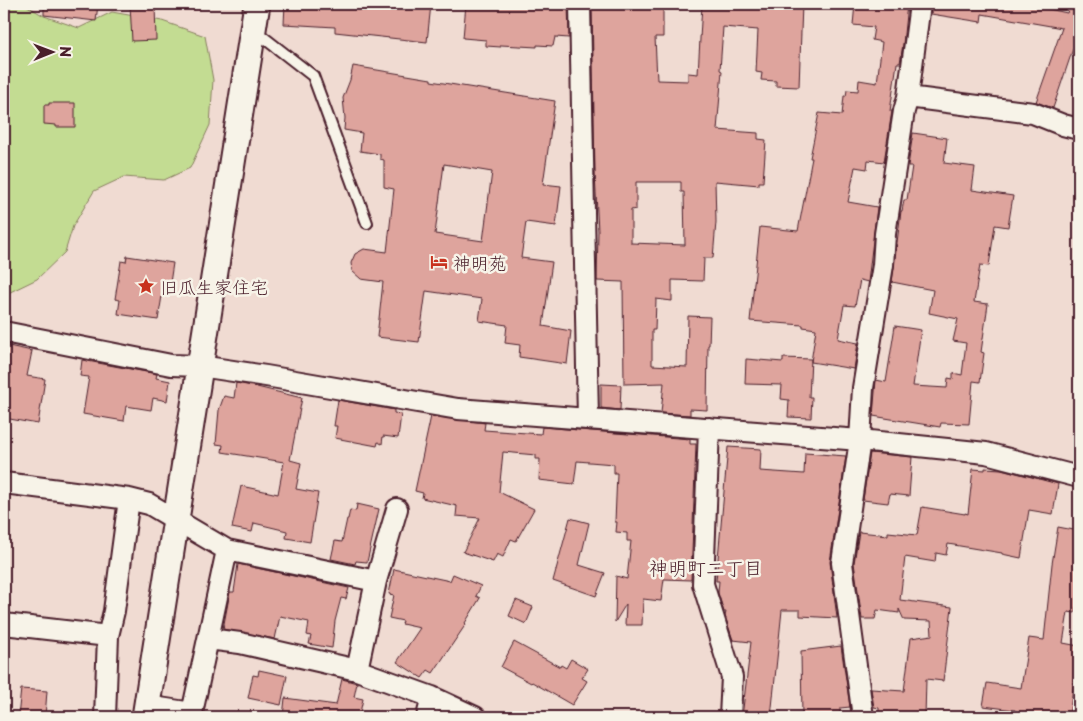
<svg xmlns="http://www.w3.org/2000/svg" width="1083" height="721" font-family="'Playpen Sans','Klee One',sans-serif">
  <rect width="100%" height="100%" fill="#f0dbd2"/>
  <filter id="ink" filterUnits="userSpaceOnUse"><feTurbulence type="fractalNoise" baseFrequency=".02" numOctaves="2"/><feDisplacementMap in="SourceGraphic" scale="10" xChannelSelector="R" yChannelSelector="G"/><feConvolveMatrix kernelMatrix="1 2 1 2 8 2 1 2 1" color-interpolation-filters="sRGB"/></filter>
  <g filter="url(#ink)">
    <path fill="#c3dc92" stroke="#867e5e" d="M4,4H24L44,16L79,28L112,12L162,21L205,36L213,80L210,125L190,168L164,180L124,177L94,191L73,226L65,252L37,279L4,295Z"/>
    <path fill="#dea49d" stroke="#4a1f2b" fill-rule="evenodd" d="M44,4H98L96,21L44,15Z
      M130,4H155L156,40L132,41Z
      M285,4H431L427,42L335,32V27L284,24Z
      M466,4H568L569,38L555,37L553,46L537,45V47L501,45V47L486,46V40L463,38Z
      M592,4H663V37H655L657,80L688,81V73L698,74L702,4H802L799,87L776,86V81L761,80L762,73L756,72L758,30L723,27L720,70L722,71L717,130L758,133V139L766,140L763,182H759V185L715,181L716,222L713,258H704L703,281L672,280V301L656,299L655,330H652V365L687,367L688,316L710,317L709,345H708L707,410L690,409V415L661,413L664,383L624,384L623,282L597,281L598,231L595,174ZM636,182H681V192H684L685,245L631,243V210L636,209Z
      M855,4H907L903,44L900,63H897L890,111H892L884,162L868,160L867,169L855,167L848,202L877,207L868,282L860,280L855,306L844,305L838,339L858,343L854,369L811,362L816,329L803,327V325L750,321L760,227L798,231L812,158H810L819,113L842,115L844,96H846L847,90L858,91L859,80L877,83L882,42L872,40L874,27L853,25Z
      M932,4H1026L1067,13L1070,4H1079V31L1053,108L1036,102L1062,28L982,14L981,22L931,14Z
      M353,66L431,79V81L555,101L543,184L561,186L556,226L526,222L521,258L552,262L543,326L571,331L567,364L519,357L520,345L505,343L507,325L479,321L482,299L426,291L419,342L377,337L383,282L361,279L352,271L351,263L355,254L364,249L387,252L394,189L384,187V160L380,159V154L360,151L362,133L344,130L345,118L343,98L350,80ZM444,164L492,172L483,241L435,234Z
      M49,103H75V127H56V125L44,124V105H49Z
      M913,133L947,138L944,163L975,167L972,190L1013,196L1008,227L995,225L989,266L980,265L974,302L988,304L981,352L984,353L980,382L973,381L969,424L941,423L940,427L873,416L876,380L886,382L895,326L921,330L913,386L947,388L948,378L953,379V373L962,375L966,343L953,341L958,319L929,313L933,290L892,282L901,211H902L904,200H907L912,166H908Z
      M127,256L173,263L168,296H162L158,320L118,314L120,300L115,299L121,261L126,262Z
      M4,345L32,351L27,376L45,379L38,424L4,418Z
      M783,358L811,359L809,397H812L811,418L788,417L789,400L781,399L782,385L745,384L746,359L783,362Z
      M82,360L157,374L156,378L170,381L167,401L153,398L151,410L126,406L124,421L83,414L89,377L80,376Z
      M236,383L257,387L302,398L290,460L301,463L296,489L318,493L310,542L286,538L287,531L254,523L252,532L232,528L241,486L278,494L284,462L222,452L223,445L216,444L219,410L224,396L234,398Z
      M601,384L621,385L620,410L601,408Z
      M338,400L394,410V413L401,414L398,438L383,436L382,444L378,442L377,446L335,438L337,426H334Z
      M431,416L485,423L484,430L541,434L542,427L690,439V444H696L691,580L664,579L661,601L643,599L642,625H625L626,604L615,622L616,576L627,579L631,541H627V533L616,532L617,522H615L617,473H614V464L577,461L574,484L539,480L540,459H536V455L503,452L499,492L534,509L516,541L511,539L503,557L497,554L493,562L463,552L480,518L456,516L457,506L422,498L423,493L415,491Z
      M728,447L761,449L760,471L804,474L805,453L846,456L830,562L837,618L800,616V610H782L771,717H742L751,642L733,640L725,616L726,612H724L718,593L719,581H716Z
      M870,453L912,457L909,496L890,494L888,503L863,500Z
      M985,468L1001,469L1058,484L1053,514L1029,510L1021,558L1002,554V553L948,544L946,555L936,553L935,562L905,557L900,600L952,607L943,681L926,679L925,717H879V708L874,707L871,689L904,691L911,638L932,635L931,621L904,620L899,609V613L877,610L875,619H862L854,563L859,532L888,535V532L917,535L922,507L965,514V513L968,514L973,469L985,470Z
      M357,504L379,509L367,562L356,561L355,564L331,559L335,541L342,542L347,519H348L350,510L356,511Z
      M570,518L589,523L579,565L605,573L596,596L553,581Z
      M1058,527L1079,531V553L1077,570H1079V607H1076L1075,613L1068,612L1063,643L1079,646L1069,717H1036L1015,715V710L983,706L987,683L1021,688L1029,638L1044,640L1052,564Z
      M238,564L349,588L346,599L341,598L335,621L332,648L309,644L311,636L307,635L309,622L280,616L275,639L223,629L230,592H234Z
      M394,569L450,581L453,574L481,586L476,596L480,598L465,623L466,624L433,673L428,670L422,678L397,662L420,628L402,624L403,621L389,618L394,595L389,594Z
      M516,600L533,607L526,624L509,616Z
      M514,642L560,667L561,665L566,668L571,659L588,669L582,678L587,681L572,705L532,682L531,683L501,667Z
      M841,646L850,707L840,708V717H802L801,651Z
      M259,670L287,676L281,705L248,698L253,675L258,676Z
      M342,679L357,683L354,697L363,699L359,717H283L285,698L336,705Z
      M21,689L47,691L45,717H18Z"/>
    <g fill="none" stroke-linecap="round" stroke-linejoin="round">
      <g stroke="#4a1f2b" stroke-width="14">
        <path id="service" d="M254,30L313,76L367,223"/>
      </g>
      <g stroke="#4a1f2b" stroke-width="24">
        <path id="minor" d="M580,4L588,419
          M908,97L1033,113L1063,125L1079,129
          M4,332L171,365L200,366L266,376L458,409L860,440L986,453L1079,477
          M709,428L703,584L732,677L730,717
          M4,483L129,499L114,611L108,636L105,717
          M129,499L149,504L227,550
          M4,624L108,636
          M208,639L227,550L376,581
          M357,670L376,581L397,509
          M147,706L192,713L208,639L240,643L357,670L432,697L475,717
          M427,717L432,697
          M863,717L842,563L860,440L863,388L883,265L885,234L904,111L908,97L920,4"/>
      </g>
      <g stroke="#4a1f2b" stroke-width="29">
        <path id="tertiary" d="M145,717L257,4"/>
      </g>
      <use href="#service" stroke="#f7f3e8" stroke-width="10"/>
      <use href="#minor" stroke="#f7f3e8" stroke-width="20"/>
      <use href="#tertiary" stroke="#f7f3e8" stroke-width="25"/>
    </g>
  </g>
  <defs>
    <g id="hotel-bare" transform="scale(1.35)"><path d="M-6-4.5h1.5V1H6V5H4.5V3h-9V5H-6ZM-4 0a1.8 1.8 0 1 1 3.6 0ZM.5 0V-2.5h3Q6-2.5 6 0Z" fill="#c8321e" stroke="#f7f3e8" stroke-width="2.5" paint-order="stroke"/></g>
    <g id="sight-bare" transform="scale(1.35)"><path d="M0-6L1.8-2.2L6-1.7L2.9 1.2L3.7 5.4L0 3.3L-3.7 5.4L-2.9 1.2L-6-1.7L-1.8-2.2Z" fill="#c8321e" stroke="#f7f3e8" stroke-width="2.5" paint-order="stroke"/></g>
  </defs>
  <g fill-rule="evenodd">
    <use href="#hotel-bare" x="439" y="262"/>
    <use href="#sight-bare" x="146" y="286"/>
  </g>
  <g text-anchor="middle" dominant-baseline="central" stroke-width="5" stroke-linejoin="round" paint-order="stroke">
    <g font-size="18" fill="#4a1f2b" stroke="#f7f3e8" text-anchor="start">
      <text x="453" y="262">神明苑</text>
      <text x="160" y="286">旧瓜生家住宅</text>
    </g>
    <g font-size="19" fill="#4a1f2b" stroke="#f7f3e8">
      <text x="706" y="567">神明町二丁目</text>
    </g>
  </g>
  <rect width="1083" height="721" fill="none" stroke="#f7f3e8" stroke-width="20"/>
  <rect x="10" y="10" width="1063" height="701" fill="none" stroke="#4a1f2b" stroke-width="2" filter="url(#ink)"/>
  <g transform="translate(52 52) rotate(89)" stroke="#f7f3e8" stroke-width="4" paint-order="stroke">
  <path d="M0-4L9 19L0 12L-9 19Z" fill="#4a1f2b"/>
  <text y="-8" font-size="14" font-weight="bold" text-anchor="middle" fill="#4a1f2b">N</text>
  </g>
</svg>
